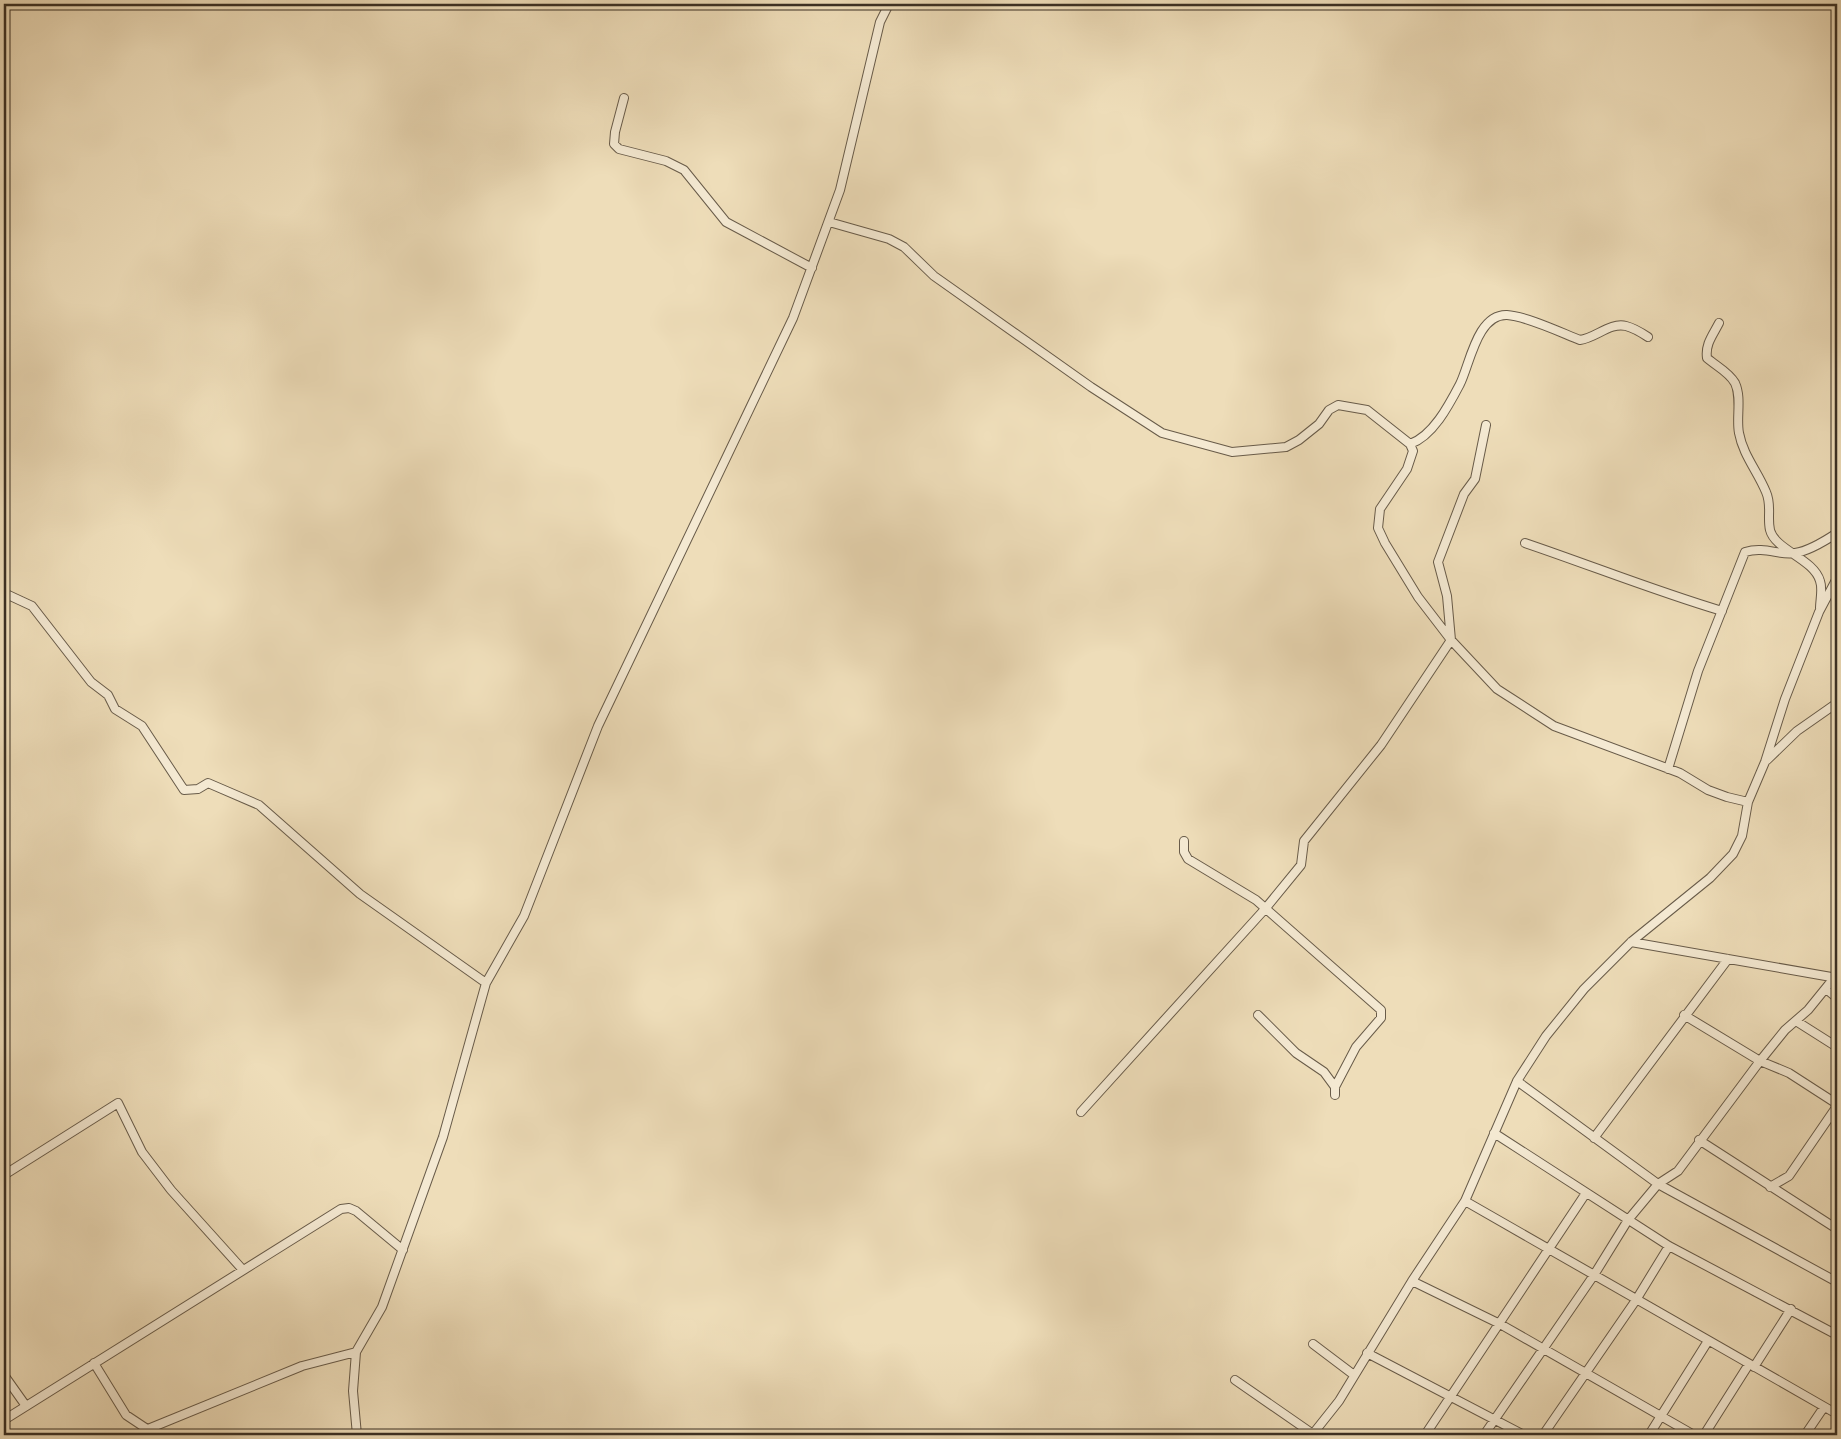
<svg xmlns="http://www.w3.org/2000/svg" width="1841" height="1439" font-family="'IM FELL English',serif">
  <rect width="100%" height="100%" fill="#eeddb9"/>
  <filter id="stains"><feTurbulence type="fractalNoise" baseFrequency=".004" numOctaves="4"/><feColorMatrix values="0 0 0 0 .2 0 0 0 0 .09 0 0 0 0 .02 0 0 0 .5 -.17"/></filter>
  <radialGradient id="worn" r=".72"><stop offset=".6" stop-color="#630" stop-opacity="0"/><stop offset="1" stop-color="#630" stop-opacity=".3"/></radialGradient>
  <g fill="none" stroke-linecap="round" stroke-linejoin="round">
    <g stroke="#685b49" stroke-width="10">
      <path id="minor" d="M624,98L615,132L614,144L619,149L666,161L684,170L726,222L812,268
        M829,222L889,239L904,247L934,276L1091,387L1162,433L1232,452L1286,447L1299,440L1319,424L1329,410L1338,405L1367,410L1410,444L1413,451L1407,469L1380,509L1378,528L1385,543L1418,597L1451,640L1497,689L1554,726L1680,773L1708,790L1727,797L1748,802
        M1719,323C1713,335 1705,344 1707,358C1716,366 1729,372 1735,383C1742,398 1736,418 1739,433C1743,455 1758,472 1766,492C1772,505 1767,517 1770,530C1775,550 1814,559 1820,581C1823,589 1820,600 1820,608
        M1410,444C1433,436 1449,405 1460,384C1470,364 1477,314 1507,315C1526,316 1562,333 1580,340C1596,338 1610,322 1626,326C1634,328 1642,333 1648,337
        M1525,543C1590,565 1655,591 1722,611
        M4,593L32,606L91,682L108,695L115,709L142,726L184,790L198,789L208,783L259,805L360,894L486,983
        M1767,760L1797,731L1837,703
        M1668,769L1698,671L1745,552C1765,546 1780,556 1795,553C1809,551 1825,541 1837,533
        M1184,841V852L1188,859L1256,900L1381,1010V1018L1356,1047L1335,1087V1095
        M1631,942L1837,978
        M1826,989L1837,998
        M1258,1015L1296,1053L1324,1072L1335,1087
        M1684,1015L1760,1061L1789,1073L1837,1104
        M1796,1021L1837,1047
        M1517,1081L1658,1184L1837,1282
        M1081,1112L1265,909L1301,865L1304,841L1381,745L1451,640L1447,596L1438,562L1464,494L1475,479L1486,425
        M1494,1133L1669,1246L1837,1335
        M1594,1138L1728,959
        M1699,1140L1837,1229
        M4,1175L118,1103L142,1152L171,1190L243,1270
        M1770,1187L1789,1176L1837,1106
        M1465,1201L1837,1414
        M1412,1281L1500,1324L1694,1435
        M1313,1344L1354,1375
        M1367,1353L1524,1435
        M94,1363L126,1415L156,1435
        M1754,1367L1791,1309
        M4,1375L26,1406
        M1235,1380L1313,1434
        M4,1420L341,1209L349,1208L356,1211L403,1250
        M148,1429L302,1366L356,1352
        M357,1435L353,1391L356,1352L382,1307L443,1137L486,983L524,916L598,726L793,318L840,190L880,22L889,4
        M1312,1435L1339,1401L1412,1281L1465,1201L1517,1081L1546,1036L1584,989L1631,942L1710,878L1733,854L1742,836L1748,802L1765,762L1785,699L1819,612L1837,578
        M1425,1435L1586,1193
        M1484,1435L1594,1275L1628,1220L1658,1184L1678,1171L1760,1061L1785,1030L1808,1010L1834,978
        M1543,1435L1636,1300L1669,1246
        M1649,1435L1708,1341
        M1704,1435L1749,1364
        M1805,1435L1824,1407"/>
    </g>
    <use href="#minor" stroke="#f4e9d2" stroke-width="8"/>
  </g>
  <rect width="1841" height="1439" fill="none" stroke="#eeddb9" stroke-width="20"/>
  <rect x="5" y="5" width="1831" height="1429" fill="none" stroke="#3b3024" stroke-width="2.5"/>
  <rect x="10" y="10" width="1821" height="1419" fill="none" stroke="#3b3024"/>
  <rect width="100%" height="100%" filter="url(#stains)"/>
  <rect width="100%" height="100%" fill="url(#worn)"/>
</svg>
